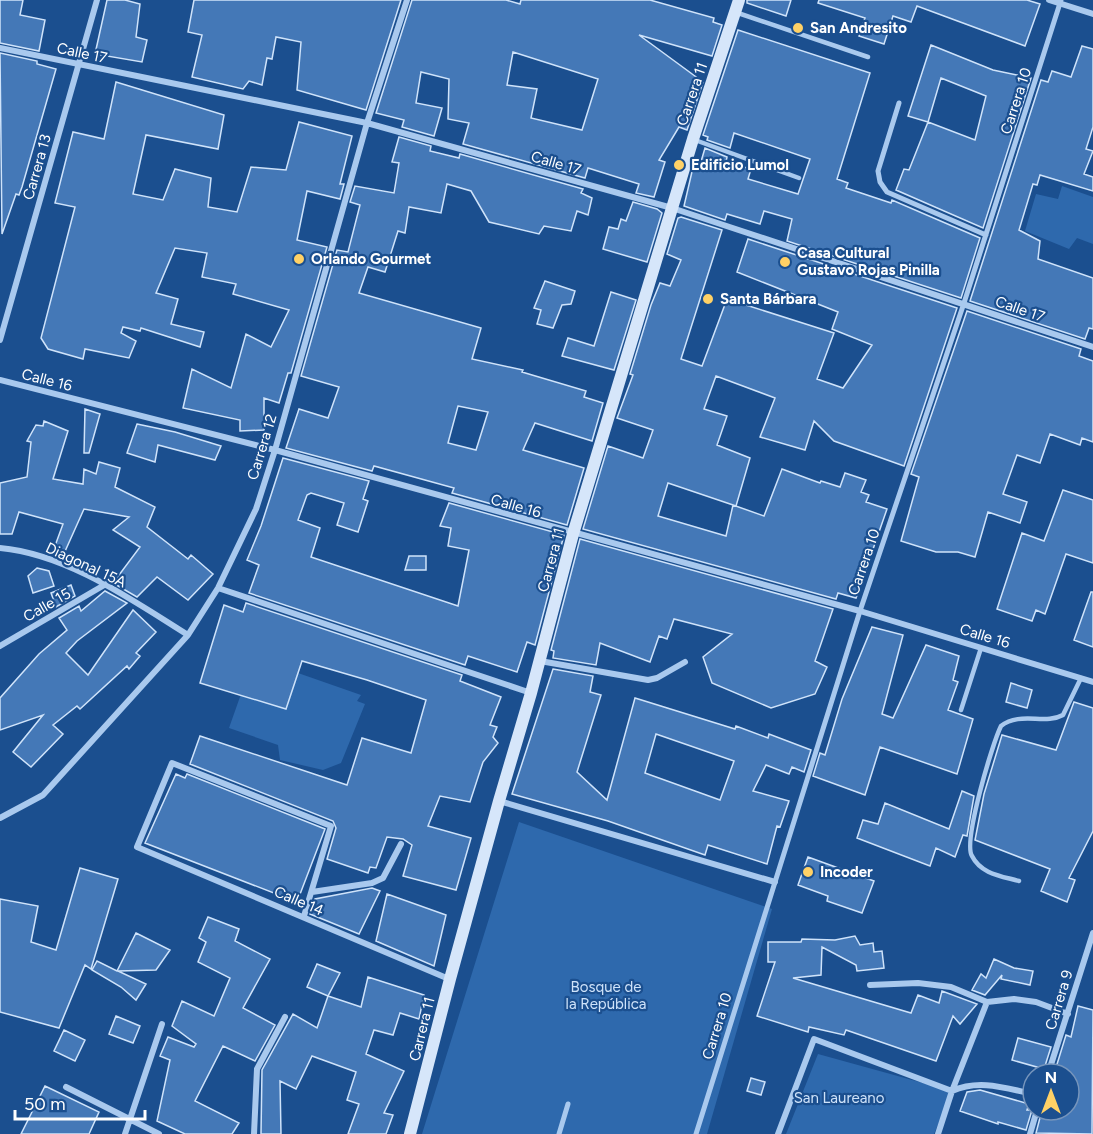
<svg xmlns="http://www.w3.org/2000/svg" width="1093" height="1134" font-family="Figtree,sans-serif">
  <rect width="100%" height="100%" fill="#1b4f8f"/>
  <path fill="#2e69ad" d="M1062,186L1093,197V244L1077,238L1069,249L1025,231L1036,194L1058,199Z
    M298,673L361,695L357,701L365,704L341,763L323,770L280,760L278,745L229,728L241,694L286,709Z
    M519,822L772,909L707,1134H422Z
    M818,1054L952,1091L934,1134H786Z"/>
  <path fill="#4478b7" stroke="#cfe3fa" stroke-width="1.5" fill-rule="evenodd" d="M0,0H23L20,15L45,20L39,51L0,43Z
    M107,0H125L140,4L136,37L147,40L142,62L95,54Z
    M194,0H401L366,110L297,90L301,42L276,37L272,59L267,58L262,85L249,81L243,89L192,77L202,35L188,32Z
    M412,0H506L520,4L521,0H650L714,18L713,22L722,25L712,56L639,35L703,82L687,130L679,127L659,160L665,162L654,197L636,193L639,184L588,168L585,178L463,144L469,123L448,119L449,79L421,72L416,103L442,108L434,136L402,127L404,120L376,113ZM513,52L598,79L582,130L531,118L537,89L507,85Z
    M747,0H791L786,16L747,3Z
    M819,0H1027L1040,4L1025,46L917,6L911,22L893,16L884,44L859,36L865,18L818,3Z
    M738,30L870,73L837,179L848,183L846,188L891,203L892,200L980,238L961,298L787,241L792,219L764,211L760,224L727,214L725,220L684,206L694,163L700,165L705,148L727,157L726,162L751,169L748,179L798,194L810,159L734,133L730,148L707,140L708,137L703,135Z
    M931,45L993,70L1031,78L983,228L896,190L904,169L909,170L928,122L908,116ZM941,78L986,96L975,140L928,122Z
    M1082,46L1093,49V127L1086,149L1093,151L1084,174L1093,177V191L1040,175L1037,185L1033,184L1019,230L1040,241L1038,259L1093,278V329L1089,328L1085,339L970,301L1041,80L1048,82L1052,71L1071,77Z
    M0,53L37,61V64L56,69L22,187L19,195L16,194L2,234Z
    M116,82L224,115L218,149L146,135L133,194L163,200L175,169L211,178L208,207L237,212L251,167L286,170L299,122L352,136L340,184H344L340,199L307,191L297,240L327,247L291,373H288L279,403L264,398V430L240,431V420L183,408L192,369L231,388L246,334L271,347L289,310L233,294L236,284L202,277L207,253L175,248L156,293L178,299L171,324L204,332L200,347L141,328L140,331L123,327L121,333L136,341L129,358L85,349L83,359L48,349L41,338L75,207L55,203L73,132L104,139Z
    M399,137L431,146L430,151L459,158L460,154L583,189L581,193L592,198L588,215L577,211L571,231L544,226L539,234L489,222L471,191L447,184L441,213L409,207L405,233L398,231L385,272L368,267L359,293L481,328L472,359L523,370L522,372L586,391L584,397L603,403L592,441L535,423L523,450L584,468L567,525L452,493L454,488L374,466L372,471L286,448L299,409L328,418L339,387L301,376L337,250L348,252L360,205L350,202L355,186L394,193L399,163L392,162ZM458,406L488,412L476,450L448,443Z
    M633,202L657,209L662,213L647,262L603,249L609,227L618,229L621,219L626,221Z
    M681,217L722,230L681,359L702,366L727,299L834,333L817,379L843,388L872,345L832,329L838,312L737,272L748,239L957,308L904,466L834,441L814,421L805,450L760,437L775,398L716,376L704,409L727,416L717,445L750,458L736,506L668,483L658,516L726,536L733,505L764,516L782,469L820,483L821,481L840,487L845,473L866,480L861,492L869,495L866,502L887,509L856,598L838,593L836,599L583,529L608,446L643,458L653,430L617,418L633,375L630,374L651,305L660,283L670,286L681,260L667,254L678,218Z
    M545,281L575,291L571,304L562,305L553,328L537,324L541,310L534,308Z
    M611,292L636,300L614,370L562,356L568,338L594,346Z
    M967,311L1081,349L1079,356L1093,361V442L1082,438L1080,445L1050,434L1040,463L1017,455L1003,494L1027,502L1020,523L988,512L975,557L958,552H936L901,541L919,477L911,474Z
    M85,409L100,414L89,453H84Z
    M44,421L68,431L53,479L83,484L84,469L96,474L99,462L120,468L115,487L155,507L147,527L188,559L191,555L213,574L188,600L157,577L137,597L113,583L140,547L113,530L129,517L84,509L62,558L52,554L63,524L19,512L12,534H0V483L27,477L31,442L27,441L36,425L43,426Z
    M137,424L175,432L221,446L215,460L158,445L155,462L127,453Z
    M283,458L369,481L363,499L368,501L358,532L337,525L344,503L311,493L307,495L298,520L320,528L311,557L458,606L469,550L448,546L451,528L440,526L449,503L564,535L535,645L527,642L517,672L468,656L465,665L249,593L259,565L247,560L261,526Z
    M1063,490L1093,500V563L1066,554L1045,614L1036,610L1032,621L997,609L1022,533L1044,541Z
    M580,539L833,609L815,661L827,667L815,694L771,708L712,683L703,657L732,634L674,619L667,639L659,636L650,662L600,643L596,665L553,658L554,651L551,650Z
    M409,556H426V570H405Z
    M37,568L49,571L54,586L33,593L28,576Z
    M71,585L75,596L56,607L51,593Z
    M105,591L127,603L77,641L66,653L88,675L133,610L156,632L136,653L140,656L129,669L127,666L80,709L77,706L53,725L63,734L31,767L13,752L43,715L0,730V698L39,654L67,630L59,618L79,606L81,611Z
    M1091,592H1093V647L1074,640Z
    M246,603L462,675L460,681L501,697L490,725L497,727L493,737L498,743L483,762L470,802L440,796L428,826L471,838L456,890L403,876L412,845L403,839L387,837L376,868L370,867L368,873L327,859L336,828L333,821L190,764L200,736L347,785L362,738L411,753L426,700L367,680L302,661L286,709L200,683L224,605L243,612Z
    M872,627L903,635L882,714L893,718L926,645L959,656L953,680L958,682L948,710L973,719L957,774L880,747L865,795L813,776L820,753L825,755L842,699Z
    M553,669L593,676L590,692L601,695L577,772L607,800L635,698L735,729L736,726L768,738L769,734L811,750L804,772L792,767L789,774L766,765L753,791L789,801L780,827L777,826L767,864L708,845L705,855L608,821L512,794ZM656,734L734,761L720,800L645,773Z
    M1011,683L1032,690L1027,708L1006,702Z
    M1074,702L1093,708V831L1069,878L1075,880L1067,902L1041,891L1050,869L975,840L984,794L1002,735L1056,750Z
    M176,774L185,778L187,774L325,829L297,902L145,843Z
    M962,791L974,796L967,836L963,835L955,857L936,848L930,866L857,838L863,820L878,824L885,803L949,829Z
    M808,857L874,881L862,913L827,901L828,896L798,885Z
    M80,868L118,879L91,969L85,965L59,1028L0,1012V899L38,906L31,942L56,950Z
    M372,888L380,891L359,934L310,914L315,899Z
    M387,894L446,915L434,966L376,941Z
    M208,917L239,929L235,941L270,959L243,1008L275,1025L255,1061L223,1046L195,1101L239,1123L232,1134H185L157,1121L170,1060L160,1056L168,1037L194,1047L196,1044L172,1026L182,1001L214,1016L230,978L198,962L206,942L199,938Z
    M136,933L170,950L156,970L118,971L146,984L136,1000L121,987L92,970L97,961L117,971Z
    M855,936L860,945L873,943L874,952L882,951L884,968L857,971L856,965L822,947L821,975L793,978L911,1013L918,995L939,1003L942,991L977,1004L960,1024L953,1016L936,1061L846,1030L844,1035L809,1027L808,1032L757,1016L775,962H768V942H801L802,939L835,940Z
    M994,959L1014,968L1033,971L1030,985L1001,979L1002,975L985,995L972,990L981,974L986,978Z
    M317,964L340,973L328,996L307,987Z
    M368,977L424,995L419,1019L400,1013L393,1035L374,1030L366,1054L404,1071L384,1113L393,1115L386,1134H348L359,1104L347,1100L356,1072L312,1056L296,1089L280,1081L281,1134H261L262,1070L293,1014L317,1028L328,996L361,1007Z
    M1078,1006L1093,1010L1092,1134L1036,1133L1042,1110H1069V1074H1054L1066,1035L1071,1037Z
    M116,1016L140,1026L133,1043L109,1034Z
    M64,1030L85,1040L75,1061L54,1051Z
    M1018,1038L1051,1047L1044,1069L1012,1060Z
    M751,1078L765,1082L761,1095L747,1091Z
    M45,1086L99,1112L89,1134H21Z
    M980,1090L1029,1104L1027,1110H1032L1026,1130L998,1122V1124L960,1111L967,1092Z"/>
  <g fill="none" stroke-linecap="round" stroke-linejoin="round">
    <path stroke="#a9c9ee" stroke-width="4.5" d="M735,12L868,57
      M695,140L799,178
      M961,710L981,648
      M1019,881C1001,876 981,874 972,856C963,842 992,744 1001,726C1020,711 1045,725 1063,715L1081,678"/>
    <path stroke="#a9c9ee" stroke-width="5" d="M899,103L878,171L880,182L887,192L986,235
      M559,1134L568,1104
      M696,1134L860,611L964,303L1061,0"/>
    <path stroke="#a9c9ee" stroke-width="6" d="M1049,0L1093,14
      M0,48L367,123L672,208L1093,347
      M0,340L97,0
      M0,380L275,450L860,611L1093,682
      M0,548C67,554 132,600 188,635
      M218,588L531,693
      M0,646L106,584
      M540,661L648,680L657,678L685,662
      M499,801L775,882
      M0,818L43,795L188,635L218,588L256,509L275,450L367,123L407,0
      M312,892L372,883L383,878L401,844
      M304,916L331,826L172,763L137,847L449,979
      M870,985L918,983L951,987L987,1002L1014,999L1036,1002L1068,1014
      M1048,1074L1093,933
      M66,1087L159,1134
      M125,1134L162,1024
      M254,1134L257,1069L285,1017
      M778,1134L814,1039L952,1091C979,1079 1005,1088 1033,1094
      M938,1134L952,1091L987,1002
      M1030,1134L1037,1110"/>
    <path stroke="#d6e6fa" stroke-width="12" d="M410,1134L450,979L499,801L531,693L573,534L693,139L739,0"/>
  </g>
  <g fill="#ffd166" stroke="#1b4f8f" stroke-width="2">
    <circle cx="798" cy="28" r="6"/>
    <circle cx="679" cy="165" r="6"/>
    <circle cx="299" cy="259" r="6"/>
    <circle cx="785" cy="262" r="6"/>
    <circle cx="708" cy="299" r="6"/>
    <circle cx="808" cy="872" r="6"/>
  </g>
  <g text-anchor="middle" dominant-baseline="central" stroke-width="4.5" stroke-linejoin="round" paint-order="stroke">
    <g font-size="15" font-weight="bold" fill="#fff" stroke="#1b4f8f" text-anchor="start">
      <text x="810" y="28">San Andresito</text>
      <text x="691" y="165">Edificio Lumol</text>
      <text x="797" y="253">Casa Cultural<tspan x="797" dy="17">Gustavo Rojas Pinilla</tspan></text>
      <text x="311" y="259">Orlando Gourmet</text>
      <text x="720" y="299">Santa Bárbara</text>
      <text x="820" y="872">Incoder</text>
    </g>
    <g font-size="15" fill="#fff" stroke="#1b4f8f">
      <text transform="translate(82 53) rotate(12)">Calle 17</text>
      <text transform="translate(692 94) rotate(-71)">Carrera 11</text>
      <text transform="translate(1016 101) rotate(-72)">Carrera 10</text>
      <text transform="translate(556 163) rotate(16)">Calle 17</text>
      <text transform="translate(37 167) rotate(-74)">Carrera 13</text>
      <text transform="translate(1020 309) rotate(19)">Calle 17</text>
      <text transform="translate(47 380) rotate(14)">Calle 16</text>
      <text transform="translate(262 447) rotate(-73)">Carrera 12</text>
      <text transform="translate(516 506) rotate(16)">Calle 16</text>
      <text transform="translate(551 560) rotate(-75)">Carrera 11</text>
      <text transform="translate(864 562) rotate(-71)">Carrera 10</text>
      <text transform="translate(86 565) rotate(25)">Diagonal 15A</text>
      <text transform="translate(47 605) rotate(-30)">Calle 15</text>
      <text transform="translate(985 636) rotate(17)">Calle 16</text>
      <text transform="translate(299 901) rotate(23)">Calle 14</text>
      <text transform="translate(1059 1000) rotate(-73)">Carrera 9</text>
      <text transform="translate(717 1026) rotate(-73)">Carrera 10</text>
      <text transform="translate(422 1029) rotate(-76)">Carrera 11</text>
    </g>
    <g font-size="15" fill="#cfe3fa" stroke="#1b4f8f">
      <text x="606" y="987">Bosque de<tspan x="606" dy="17">la República</tspan></text>
      <text x="839" y="1098">San Laureano</text>
    </g>
  </g>
  <g transform="translate(1051 1092)"><circle r="28" fill="#1b4f8f" stroke="#7695bc" stroke-width="1.5"/>
  <path d="M0-4.5L10 22L0 15L-10 22Z" fill="#ffd166"/>
  <text y="-9" font-size="16" font-weight="bold" text-anchor="middle" fill="#ffffff">N</text>
  </g>
  <path d="M15 1110v9h130v-9" fill="none" stroke="#ffffff" stroke-width="3"/>
  <text x="24" y="1110" font-size="18" fill="#ffffff" stroke="#1b4f8f" stroke-width="4.5" paint-order="stroke">50 m</text>
</svg>
